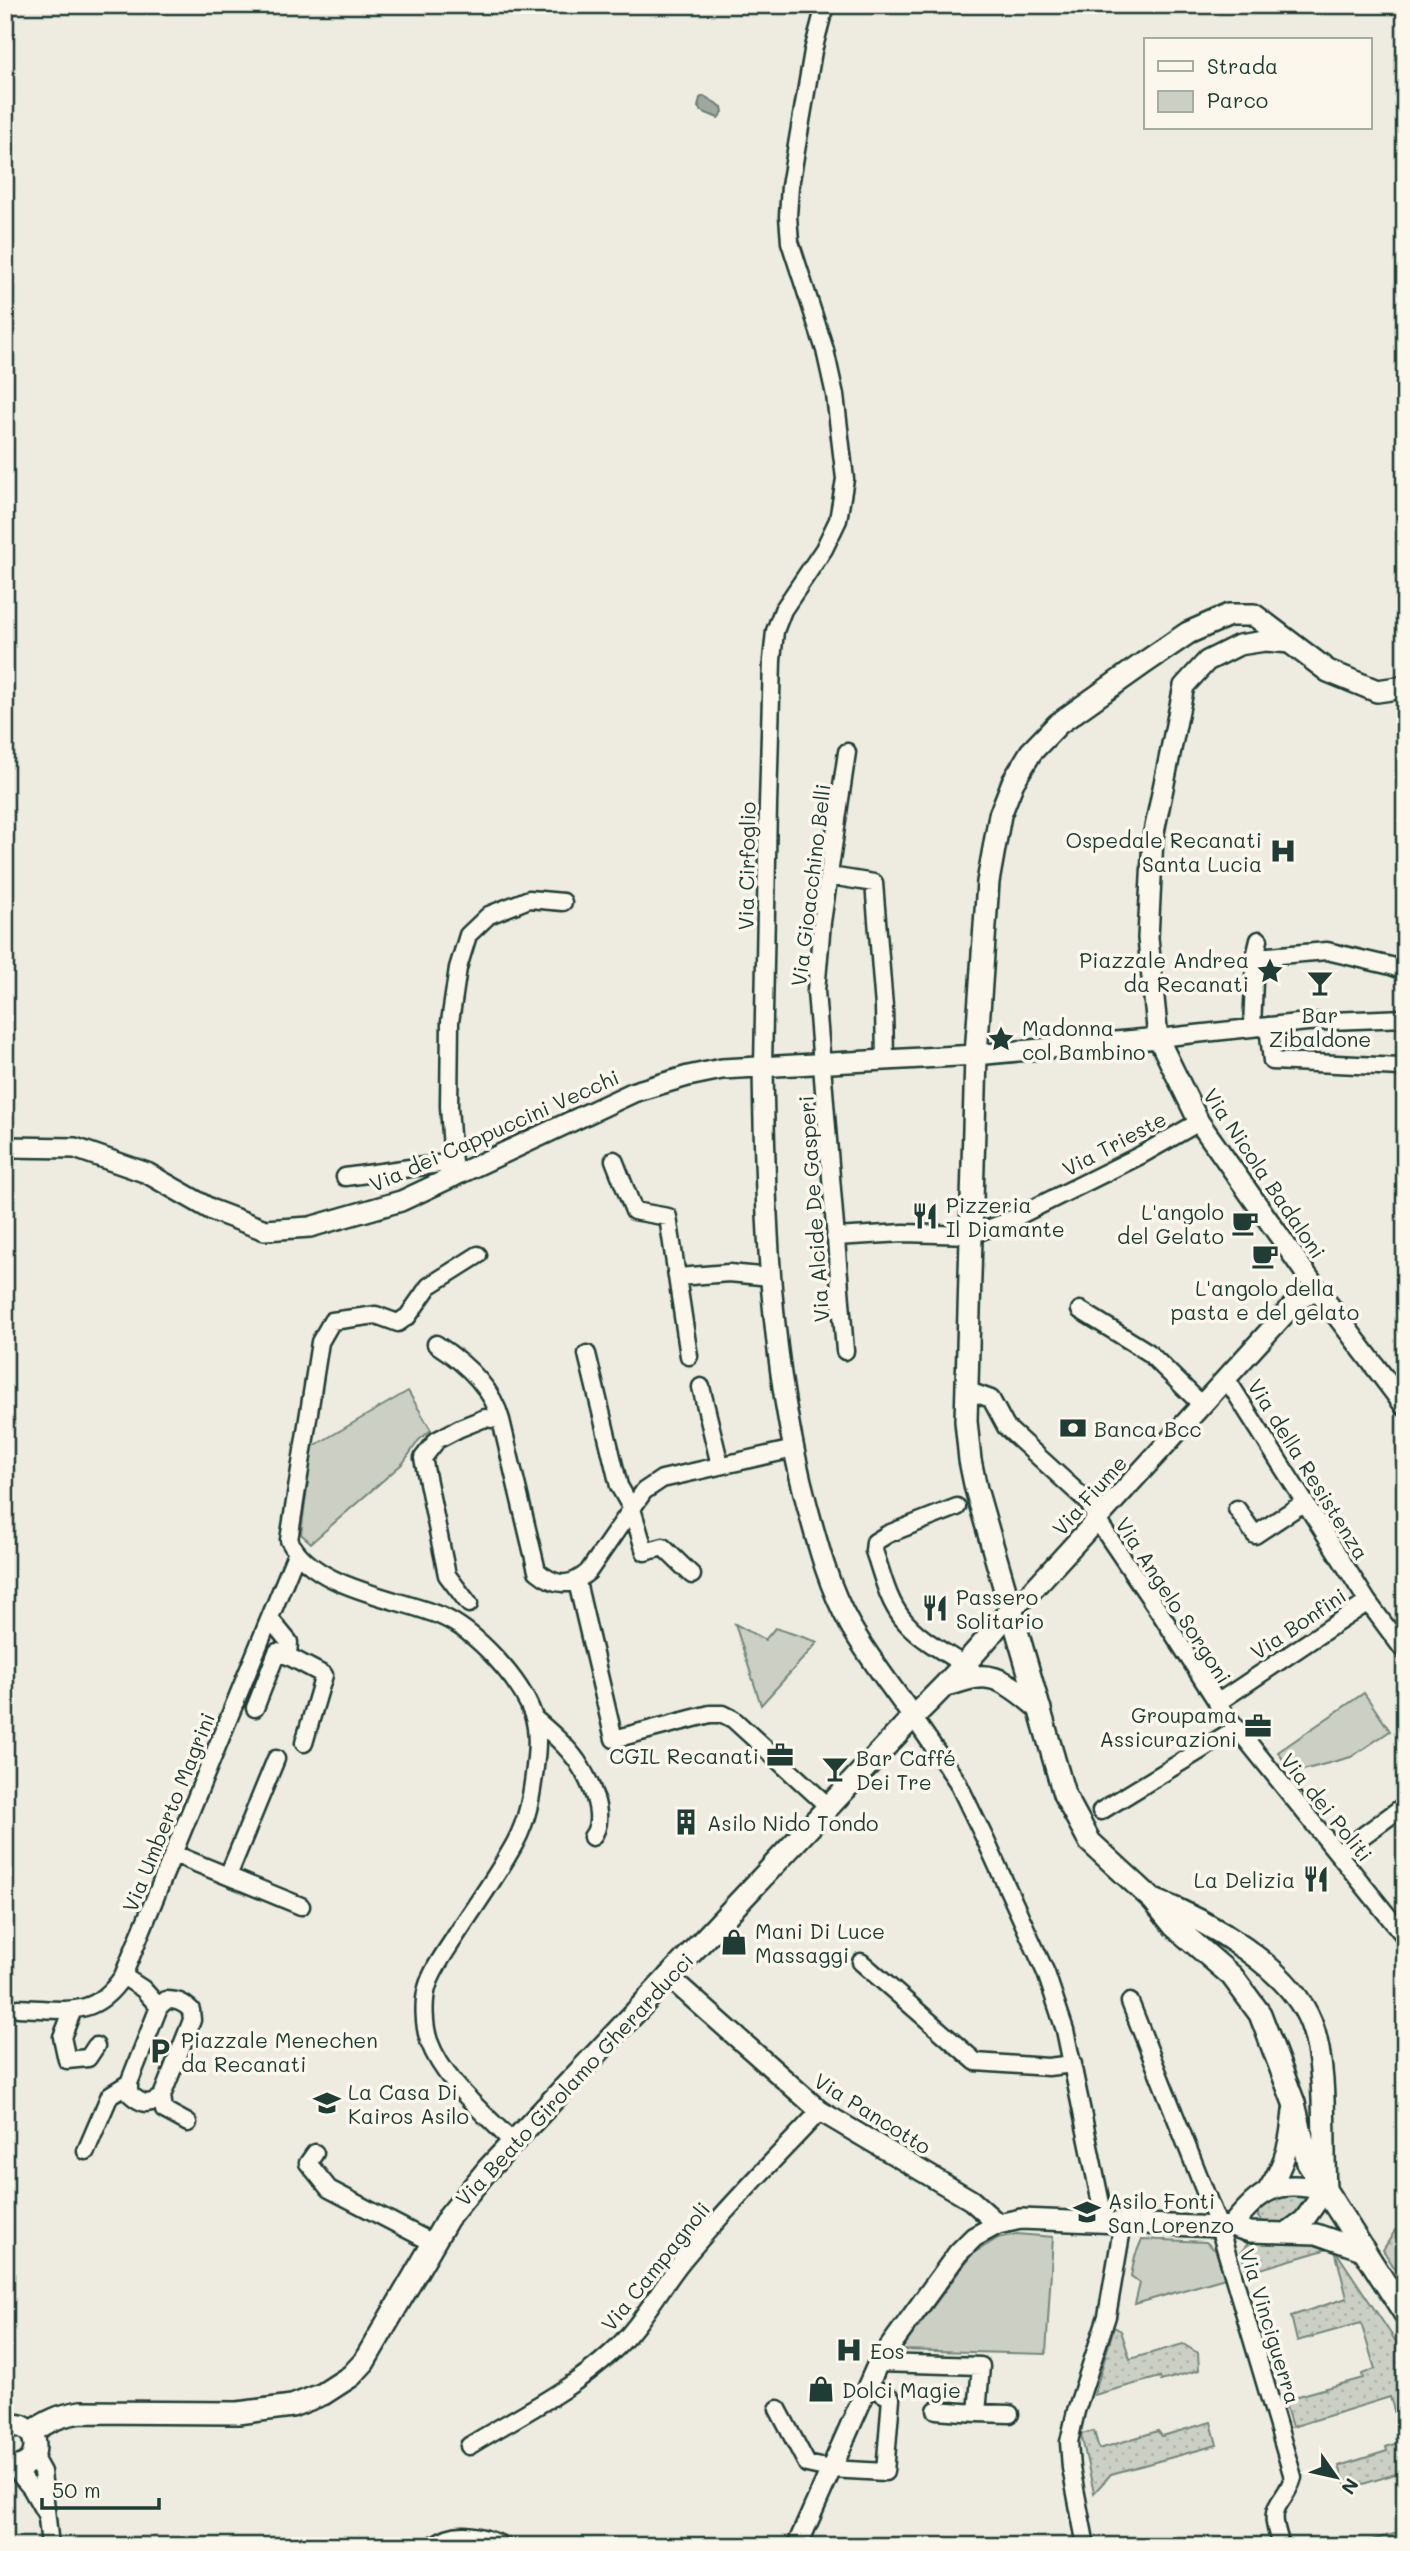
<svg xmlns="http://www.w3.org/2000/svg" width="1410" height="2551" font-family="Mali,sans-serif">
  <defs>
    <pattern id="grass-dots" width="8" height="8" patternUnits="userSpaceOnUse" patternTransform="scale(1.75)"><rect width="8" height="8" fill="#cbcfc4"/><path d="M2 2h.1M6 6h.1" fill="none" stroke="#aeb3a9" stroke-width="1.8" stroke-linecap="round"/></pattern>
    <pattern id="water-ripples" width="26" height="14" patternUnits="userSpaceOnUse" patternTransform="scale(1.75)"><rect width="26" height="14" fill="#9fa89f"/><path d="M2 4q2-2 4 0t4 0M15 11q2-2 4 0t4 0" fill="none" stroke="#818a82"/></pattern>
  </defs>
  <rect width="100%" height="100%" fill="#eeece1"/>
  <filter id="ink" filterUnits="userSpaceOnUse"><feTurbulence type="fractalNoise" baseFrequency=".0143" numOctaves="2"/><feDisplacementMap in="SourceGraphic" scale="14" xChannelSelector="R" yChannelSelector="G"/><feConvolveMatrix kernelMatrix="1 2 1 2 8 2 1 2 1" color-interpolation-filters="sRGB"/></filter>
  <g filter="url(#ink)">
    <path fill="url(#grass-dots)" stroke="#75867c" stroke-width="2" d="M1297,2191L1310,2197L1311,2202L1287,2223L1265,2224L1258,2217C1259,2196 1280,2196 1297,2191Z
      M1403,2218L1405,2219V2284L1383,2250Z
      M1250,2241L1307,2242L1331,2248L1247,2273L1241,2252Z
      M1335,2250L1405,2355V2471L1347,2489L1339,2466L1387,2451L1386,2447L1403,2441L1390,2397L1292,2427L1284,2400L1363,2378L1362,2374L1375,2369L1361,2323L1297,2341L1291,2316L1347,2298Z
      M1114,2327L1121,2331L1130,2359L1183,2344L1198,2353L1199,2370L1161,2381L1160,2377L1094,2395Z
      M1211,2422L1217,2445L1111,2474L1094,2493L1081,2434L1094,2431L1099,2449L1158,2431L1162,2436Z
      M1405,2531V2546H1350Z"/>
    <path fill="#cbcfc4" stroke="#75867c" stroke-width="2" d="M408,1391L431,1430L419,1440L403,1463L311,1543L301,1534L312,1447Z
      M735,1624L765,1640L775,1628L818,1642L761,1705Z
      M1364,1693L1390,1731L1351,1757L1292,1773L1278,1752Z
      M1017,2234L1053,2237L1046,2354L901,2350L972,2254L998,2238Z
      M1142,2239L1206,2242L1216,2251L1225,2278L1135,2304L1140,2283L1131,2276L1135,2256Z"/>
    <path fill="url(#water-ripples)" stroke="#6c7d74" stroke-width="2" d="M704,96L722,107L723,112L718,118L701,111L698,107L700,98Z"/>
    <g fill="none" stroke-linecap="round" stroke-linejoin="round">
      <g stroke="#1f3d34" stroke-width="21">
        <path id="minor" d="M830,876L874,883L884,1007L885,1059
          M1255,957L1327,951L1391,966L1405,971
          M1268,1026L1272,1061L1400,1067L1405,1071
          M1252,1028L1255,957L1259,940
          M1158,1038L1307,1022L1405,1018
          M763,1067L768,805L772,660L775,631L783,610L824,549L838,520L845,479L835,395L825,350L790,242L788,216L790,186L813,51L825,5
          M614,1160L634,1211L668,1217L689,1356
          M345,1177L453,1162
          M454,1178L449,1106L450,1022L458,968L468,935L489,915L529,899L563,902
          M835,1237L904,1233L971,1235L1006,1222L1141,1155L1199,1122
          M478,1255L429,1286L408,1316L398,1323L376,1315L332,1321L320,1342L289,1540C314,1589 395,1597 441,1616C476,1631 521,1680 533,1715C539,1731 537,1751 535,1767C532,1794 528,1819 515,1843C497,1876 475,1906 455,1937C445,1953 432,1970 427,1988C423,2003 424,2026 429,2041C444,2082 483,2111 512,2142
          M678,1277L729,1273L771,1277
          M1080,1310L1148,1352L1202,1405
          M436,1344C464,1362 492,1387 501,1420
          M845,1351L816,991L822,922L847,752
          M587,1354L619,1486L632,1509L645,1552L663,1547L692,1575
          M1226,1378L1368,1602L1405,1652
          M701,1387L720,1465
          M966,1390L991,1399L1006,1427L1088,1502L1097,1520L1162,1616L1223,1711L1405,1937
          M957,1507L888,1534L875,1542L874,1551C882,1573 887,1599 902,1618C920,1641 949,1654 973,1671
          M1237,1509L1255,1535L1305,1502
          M577,1582L614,1739L710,1714H723L733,1719L829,1807
          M469,1604L447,1575L423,1458L437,1440L460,1428L485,1418L501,1420L537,1571C555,1586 570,1588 588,1572L644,1491L662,1479L794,1449
          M288,1656L324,1675L304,1743
          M1217,1703L1368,1602
          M255,1708L277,1652L288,1656L289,1642L270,1619
          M913,1717L957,1781L986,1841L1046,1973L1065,2030L1105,2223
          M534,1718C549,1731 565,1744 577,1761C589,1779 608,1817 592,1837
          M1101,1811L1237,1728
          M174,1854L301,1906
          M1338,1854L1405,1805
          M228,1876L276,1759
          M861,1962L976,2062L1048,2067L1073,2064
          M123,1976L143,1989L159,2007
          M166,2000C177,2000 183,2002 191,2010L192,2020L162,2096C148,2107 141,2104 129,2093V2083L159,2007Z
          M1130,2002L1219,2227L1293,2477C1289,2492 1283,2495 1277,2507C1271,2519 1278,2534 1281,2546
          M18,2008C65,2009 94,2020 123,1976L296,1554
          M73,2010L62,2037L67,2060L88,2058L96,2046
          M162,2096L164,2110L188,2123
          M86,2151L110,2095L129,2083
          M315,2153L308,2163L329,2189L433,2243
          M878,2363L981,2366L977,2413L1010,2414
          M778,2409L807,2464L830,2469L885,2472L891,2398L867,2385
          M936,2410L977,2413
          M469,2446C516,2417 570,2391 611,2353C641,2326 658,2291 683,2260C726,2208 774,2160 820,2111
          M33,2456L42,2472L50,2546
          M14,2468L31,2488L44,2511
          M433,2546C455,2528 481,2535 504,2546
          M1086,2546L1071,2468L1069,2442L1076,2411L1107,2316L1123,2223"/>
      </g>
      <g stroke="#1f3d34" stroke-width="24">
        <path id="tertiary" d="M1291,643L1265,641L1239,645L1207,661L1184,686L1153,837L1148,938L1158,1038L1199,1122L1316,1288L1405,1406
          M763,1067C765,1214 769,1362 807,1505C818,1546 829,1588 850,1625C868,1657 892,1687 913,1717
          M5,1147L75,1148L147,1173L212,1210L265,1230L310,1227L401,1201L634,1092L688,1076L722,1069L976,1055L1158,1038
          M1010,1610L1029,1594L1295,1303L1316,1288
          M668,1976L820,2111L971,2200L998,2224
          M1268,2190C1286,2162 1290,2143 1293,2111
          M1231,2226C1263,2188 1275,2180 1325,2190L1304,2220L1289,2231
          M797,2546L878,2363L958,2253L974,2237L998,2224L1021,2219L1219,2227L1231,2226L1250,2232L1316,2234L1365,2251"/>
      </g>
      <g stroke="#1f3d34" stroke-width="26">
        <path id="secondary" d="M1405,687L1377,691L1328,671L1254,615H1229L1188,633L1144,663L1058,724L1031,752L1013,782L1000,815L988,882L976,1055L966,1421L970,1460L976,1489L1064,1794L1090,1842L1153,1900L1174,1926L1232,1976L1260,2014L1294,2103L1308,2163L1405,2314
          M947,1685C957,1683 969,1677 980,1677C1002,1675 1024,1696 1040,1709
          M1154,1900C1207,1920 1290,1968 1311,2023C1328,2068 1322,2139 1325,2188
          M5,2427C45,2415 45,2477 5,2466
          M31,2433C47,2421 61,2415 81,2412L238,2413L292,2406L323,2394L351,2376L364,2362L448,2218L488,2169L913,1717C948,1683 981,1649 1010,1610"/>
      </g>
      <use href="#minor" stroke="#fbf7ec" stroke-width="16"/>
      <use href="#tertiary" stroke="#fbf7ec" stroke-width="19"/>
      <use href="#secondary" stroke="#fbf7ec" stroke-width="21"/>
    </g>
  </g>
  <defs>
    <g id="hospital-bare" transform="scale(2.1)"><path d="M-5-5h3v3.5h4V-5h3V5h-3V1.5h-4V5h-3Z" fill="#1f3d34" stroke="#fbf7ec" stroke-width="2.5" paint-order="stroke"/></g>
    <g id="sight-bare" transform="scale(2.1)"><path d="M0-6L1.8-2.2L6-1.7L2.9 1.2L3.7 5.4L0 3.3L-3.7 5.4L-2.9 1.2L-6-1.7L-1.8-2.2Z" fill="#1f3d34" stroke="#fbf7ec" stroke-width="2.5" paint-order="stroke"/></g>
    <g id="bar-bare" transform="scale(2.1)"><path d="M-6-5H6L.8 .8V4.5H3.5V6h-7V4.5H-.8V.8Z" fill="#1f3d34" stroke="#fbf7ec" stroke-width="2.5" paint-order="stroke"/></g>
    <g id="restaurant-bare" transform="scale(2.1)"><path d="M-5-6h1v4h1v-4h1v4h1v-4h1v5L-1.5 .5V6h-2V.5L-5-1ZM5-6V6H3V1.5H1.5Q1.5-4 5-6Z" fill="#1f3d34" stroke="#fbf7ec" stroke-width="2.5" paint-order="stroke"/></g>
    <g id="cafe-bare" transform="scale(2.1)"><path d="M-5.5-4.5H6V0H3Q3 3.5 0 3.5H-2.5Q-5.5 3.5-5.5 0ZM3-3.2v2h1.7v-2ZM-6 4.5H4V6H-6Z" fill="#1f3d34" stroke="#fbf7ec" stroke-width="2.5" paint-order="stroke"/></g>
    <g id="bank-bare" transform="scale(2.1)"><path d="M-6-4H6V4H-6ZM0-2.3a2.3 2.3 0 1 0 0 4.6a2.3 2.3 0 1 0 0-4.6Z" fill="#1f3d34" stroke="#fbf7ec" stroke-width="2.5" paint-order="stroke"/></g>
    <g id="office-bare" transform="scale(2.1)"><path d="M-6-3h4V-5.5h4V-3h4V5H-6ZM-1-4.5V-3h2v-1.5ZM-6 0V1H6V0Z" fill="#1f3d34" stroke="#fbf7ec" stroke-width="2.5" paint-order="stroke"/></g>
    <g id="building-bare" transform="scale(2.1)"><path d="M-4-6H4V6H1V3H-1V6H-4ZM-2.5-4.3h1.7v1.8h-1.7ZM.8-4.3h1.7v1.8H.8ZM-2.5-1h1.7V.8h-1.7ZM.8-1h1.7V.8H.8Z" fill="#1f3d34" stroke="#fbf7ec" stroke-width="2.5" paint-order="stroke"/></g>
    <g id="shop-bare" transform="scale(2.1)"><path d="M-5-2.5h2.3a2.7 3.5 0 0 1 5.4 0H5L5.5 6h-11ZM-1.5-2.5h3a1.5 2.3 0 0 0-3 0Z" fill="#1f3d34" stroke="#fbf7ec" stroke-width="2.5" paint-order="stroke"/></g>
    <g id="parking-bare" transform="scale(2.1)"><path d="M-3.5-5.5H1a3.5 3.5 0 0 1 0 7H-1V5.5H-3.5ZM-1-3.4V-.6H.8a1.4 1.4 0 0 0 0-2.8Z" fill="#1f3d34" stroke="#fbf7ec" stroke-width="2.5" paint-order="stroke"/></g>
    <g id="school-bare" transform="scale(2.1)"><path d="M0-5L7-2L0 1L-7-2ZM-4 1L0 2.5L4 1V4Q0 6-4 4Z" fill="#1f3d34" stroke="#fbf7ec" stroke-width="2.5" paint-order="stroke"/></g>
  </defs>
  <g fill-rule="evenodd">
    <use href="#hospital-bare" x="1283" y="851"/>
    <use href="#sight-bare" x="1270" y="971"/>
    <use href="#bar-bare" x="1320" y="983"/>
    <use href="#sight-bare" x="1001" y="1039"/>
    <use href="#restaurant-bare" x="925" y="1216"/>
    <use href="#cafe-bare" x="1245" y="1223"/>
    <use href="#cafe-bare" x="1265" y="1256"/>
    <use href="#bank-bare" x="1073" y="1428"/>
    <use href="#restaurant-bare" x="935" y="1608"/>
    <use href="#office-bare" x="1258" y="1726"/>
    <use href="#office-bare" x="780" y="1755"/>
    <use href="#bar-bare" x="835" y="1769"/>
    <use href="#building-bare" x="686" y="1822"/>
    <use href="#restaurant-bare" x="1316" y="1879"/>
    <use href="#shop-bare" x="734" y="1942"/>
    <use href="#parking-bare" x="160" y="2051"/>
    <use href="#school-bare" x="327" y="2103"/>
    <use href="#school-bare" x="1087" y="2212"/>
    <use href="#hospital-bare" x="849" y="2350"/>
    <use href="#shop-bare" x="821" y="2389"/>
  </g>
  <g text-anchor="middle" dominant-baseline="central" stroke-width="7" stroke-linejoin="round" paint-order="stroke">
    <g font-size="21" fill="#1f3d34" stroke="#fbf7ec" text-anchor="start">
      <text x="1262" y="839" text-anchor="end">Ospedale Recanati<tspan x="1262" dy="24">Santa Lucia</tspan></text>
      <text x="1249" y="959" text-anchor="end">Piazzale Andrea<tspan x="1249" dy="24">da Recanati</tspan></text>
      <text x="1320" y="1014" text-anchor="middle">Bar<tspan x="1320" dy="24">Zibaldone</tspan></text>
      <text x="1022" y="1027">Madonna<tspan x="1022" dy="24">col Bambino</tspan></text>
      <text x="946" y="1204">Pizzeria<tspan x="946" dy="24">Il Diamante</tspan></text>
      <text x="1224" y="1211" text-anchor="end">L'angolo<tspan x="1224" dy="24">del Gelato</tspan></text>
      <text x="1265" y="1287" text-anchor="middle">L'angolo della<tspan x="1265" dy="24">pasta e del gelato</tspan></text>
      <text x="1094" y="1428">Banca Bcc</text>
      <text x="956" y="1596">Passero<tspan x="956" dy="24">Solitario</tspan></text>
      <text x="1237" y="1714" text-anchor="end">Groupama<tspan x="1237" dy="24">Assicurazioni</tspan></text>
      <text x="759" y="1755" text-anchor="end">CGIL Recanati</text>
      <text x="856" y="1757">Bar Caffé<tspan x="856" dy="24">Dei Tre</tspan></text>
      <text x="707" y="1822">Asilo Nido Tondo</text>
      <text x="1295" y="1879" text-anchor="end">La Delizia</text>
      <text x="755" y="1930">Mani Di Luce<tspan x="755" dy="24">Massaggi</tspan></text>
      <text x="181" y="2039">Piazzale Menechen<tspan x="181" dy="24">da Recanati</tspan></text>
      <text x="348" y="2091">La Casa Di<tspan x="348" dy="24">Kairos Asilo</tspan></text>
      <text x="1108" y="2200">Asilo Fonti<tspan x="1108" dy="24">San Lorenzo</tspan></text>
      <text x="870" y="2350">Eos</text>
      <text x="842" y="2389">Dolci Magie</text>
    </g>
    <g font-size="21" fill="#1f3d34" stroke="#fbf7ec">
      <text transform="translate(746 866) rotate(-89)">Via Cirfoglio</text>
      <text transform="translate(810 885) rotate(-83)">Via Gioacchino Belli</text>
      <text transform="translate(494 1130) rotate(-24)">Via dei Cappuccini Vecchi</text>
      <text transform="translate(1114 1143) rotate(-28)">Via Trieste</text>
      <text transform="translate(1265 1173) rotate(56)">Via Nicola Badaloni</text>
      <text transform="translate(813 1209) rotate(-94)">Via Alcide De Gasperi</text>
      <text transform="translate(1309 1469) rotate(58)">Via della Resistenza</text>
      <text transform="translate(1089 1495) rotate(-48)">Via Fiume</text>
      <text transform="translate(1174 1600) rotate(57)">Via Angelo Sorgoni</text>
      <text transform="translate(1298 1623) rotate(-34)">Via Bonfini</text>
      <text transform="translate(1327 1807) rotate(51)">Via dei Politi</text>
      <text transform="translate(168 1812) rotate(-68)">Via Umberto Magrini</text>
      <text transform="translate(574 2079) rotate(-47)">Via Beato Girolamo Gherarducci</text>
      <text transform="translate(873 2113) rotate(32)">Via Pancotto</text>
      <text transform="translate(655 2266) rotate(-51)">Via Campagnoli</text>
      <text transform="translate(1271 2326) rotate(73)">Via Vinciguerra</text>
    </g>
  </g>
  <rect width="1410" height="2551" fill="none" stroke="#fbf7ec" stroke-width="28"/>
  <rect x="14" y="14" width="1382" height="2523" fill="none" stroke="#1f3d34" stroke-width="2.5" filter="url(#ink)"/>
  <rect x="1144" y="38" width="228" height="91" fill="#fbf7ec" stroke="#a3ada2" stroke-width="2"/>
  <rect x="1158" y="61" width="35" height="10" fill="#fbf7ec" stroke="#a3ada2" stroke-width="2"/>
  <text x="1207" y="74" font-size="21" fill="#1f3d34">Strada</text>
  <rect x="1158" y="91" width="35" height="21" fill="#cbcfc4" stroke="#a3ada2" stroke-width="2"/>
  <text x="1207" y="108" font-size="21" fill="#1f3d34">Parco</text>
  <g transform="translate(1336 2477) rotate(124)" stroke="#fbf7ec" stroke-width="5" paint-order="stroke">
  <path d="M0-5L12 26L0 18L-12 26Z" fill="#1f3d34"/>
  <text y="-10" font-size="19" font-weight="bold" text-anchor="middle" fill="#1f3d34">N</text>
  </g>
  <path d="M42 2498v10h117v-10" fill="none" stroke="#1f3d34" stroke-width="3.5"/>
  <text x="52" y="2498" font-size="21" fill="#1f3d34" stroke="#fbf7ec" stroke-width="5" paint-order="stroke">50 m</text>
</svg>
